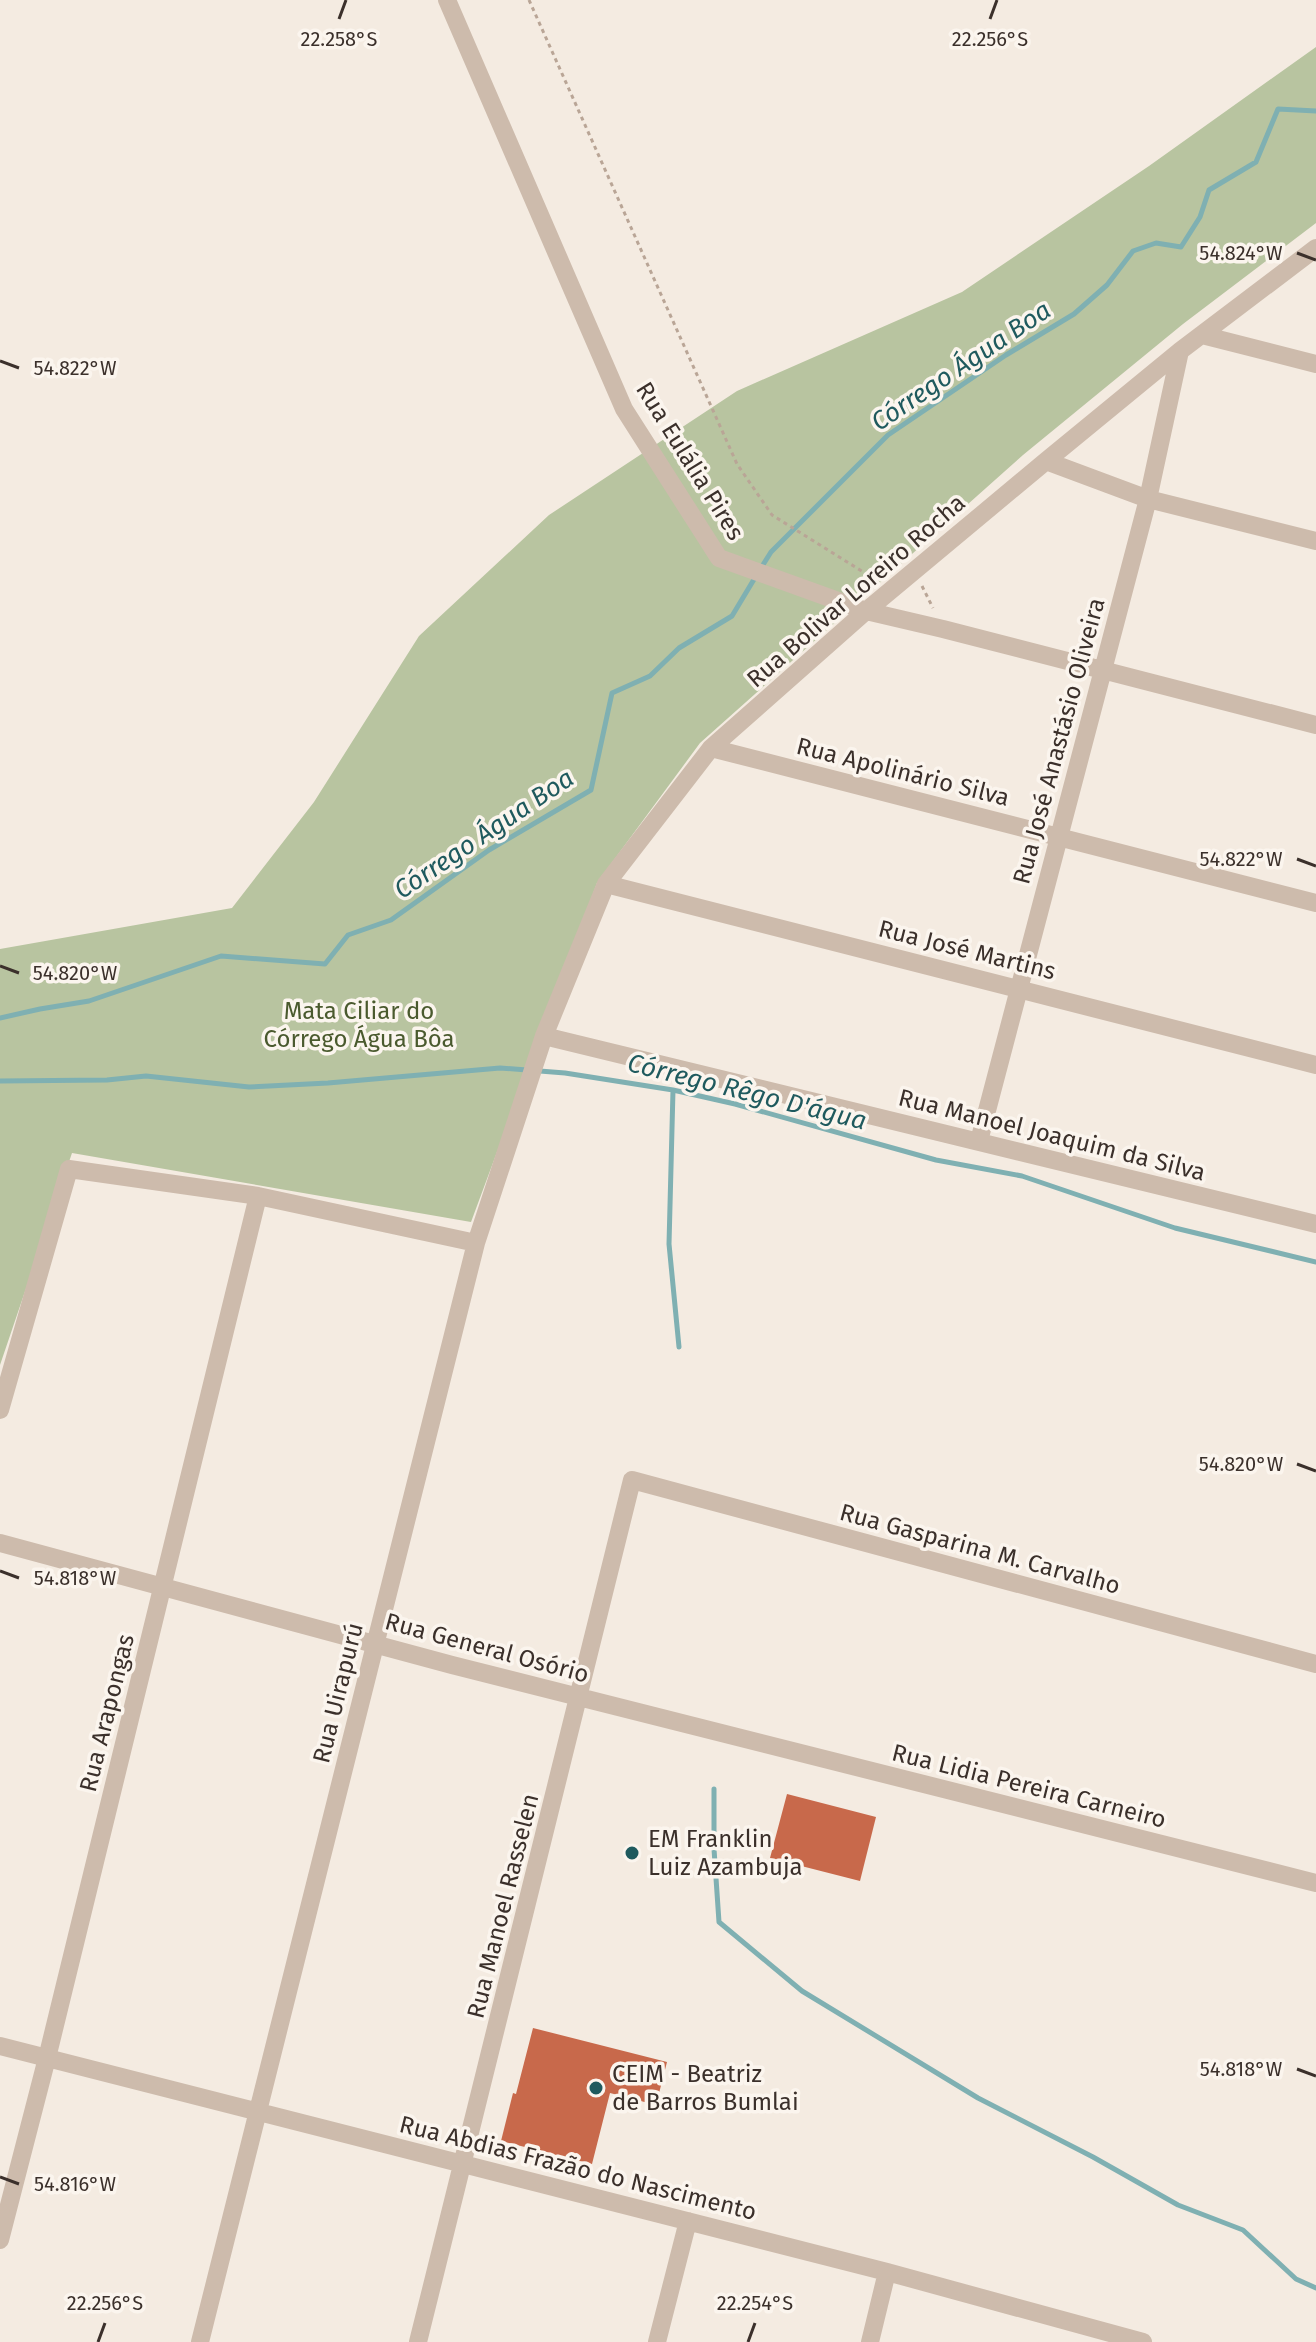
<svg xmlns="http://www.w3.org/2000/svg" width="1316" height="2342" font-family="'Fira Sans',sans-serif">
  <rect width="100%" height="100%" fill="#f4ebe1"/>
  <path fill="#b8c4a0" d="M1316,47V223L1183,324L1023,455L700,743L597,883L471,1222L72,1153L0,1365V949L232,908L314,802L419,636L549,515L737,391L962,292L1149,166Z"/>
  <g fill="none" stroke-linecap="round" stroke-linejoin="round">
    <path stroke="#7fb0b2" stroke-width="5" d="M761,568L771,552L888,435L1006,355L1074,314L1107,285L1133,251L1156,243L1181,247L1200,217L1209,190L1256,162L1278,109L1316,111
      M0,1018L40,1009L89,1001L221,956L325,964L348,935L391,920L489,850L591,790L612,693L650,676L679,648L732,616L756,576
      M0,1081L107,1080L146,1076L249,1087L328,1083L500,1068L565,1073L673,1090L735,1104L936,1160L1022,1176L1175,1228L1316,1262
      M673,1090L669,1244L679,1347
      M714,1789V1849L719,1922L802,1991L978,2098L1093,2157L1178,2205L1243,2230L1296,2279L1316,2288"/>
  </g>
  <path fill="#c8694b" d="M787,1794L876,1817L860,1881L770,1858Z
    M533,2028L667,2062L656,2105L610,2093L592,2164L501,2141L513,2093L516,2094Z"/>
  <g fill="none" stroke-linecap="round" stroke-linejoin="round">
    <path stroke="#b9a596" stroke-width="3" stroke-dasharray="4 4" stroke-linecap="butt" d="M529,0L737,464L772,515L876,580
      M922,586L933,608"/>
    <path stroke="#cdbbac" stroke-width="18" d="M447,0L624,409L719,558L866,611L943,629L1316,725
      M1202,335L1316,364
      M1046,461L1148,499L1316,541
      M711,748L1316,903
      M606,884L1316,1065
      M544,1036L1316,1224
      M979,1141L1148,499L1180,351
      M0,1410L69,1169L258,1196L476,1243
      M0,1543L452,1665L1316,1883
      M0,2046L887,2272L1143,2342
      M0,2240L47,2058L258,1196
      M200,2342L476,1243L544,1036L606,884L711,748L866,611L1046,461L1180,351L1316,248
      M418,2342L632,1480L1316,1664
      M657,2342L688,2221
      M870,2342L887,2272"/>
  </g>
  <path fill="none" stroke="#3b302b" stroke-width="3" d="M339,19L346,0M990,19L997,0M1297,253L1316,260M0,361L19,368M1297,859L1316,866M0,966L19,973M1297,1464L1316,1471M0,1571L19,1578M1297,2069L1316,2076M0,2177L19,2184M98,2342L105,2323M748,2342L755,2323"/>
  <g fill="#1f5a5e" stroke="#fbf5ee" stroke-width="3">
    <circle cx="632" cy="1853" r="8"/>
    <circle cx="596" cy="2088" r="8"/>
  </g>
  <g text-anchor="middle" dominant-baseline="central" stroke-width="7" stroke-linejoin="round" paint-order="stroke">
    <g font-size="24" fill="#3b302b" stroke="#fbf5ee">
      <text transform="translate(690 461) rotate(58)">Rua Eulália Pires</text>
      <text transform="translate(856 591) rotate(-41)">Rua Bolivar Loreiro Rocha</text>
      <text transform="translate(1059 741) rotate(-75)">Rua José Anastásio Oliveira</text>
      <text transform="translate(903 772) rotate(14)">Rua Apolinário Silva</text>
      <text transform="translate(967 950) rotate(14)">Rua José Martins</text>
      <text transform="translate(1052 1135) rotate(14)">Rua Manoel Joaquim da Silva</text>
      <text transform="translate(980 1549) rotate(15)">Rua Gasparina M. Carvalho</text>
      <text transform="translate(487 1648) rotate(15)">Rua General Osório</text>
      <text transform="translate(338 1693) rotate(-76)">Rua Uirapurú</text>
      <text transform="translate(107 1713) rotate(-76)">Rua Arapongas</text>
      <text transform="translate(1029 1786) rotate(14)">Rua Lidia Pereira Carneiro</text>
      <text transform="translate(503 1906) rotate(-76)">Rua Manoel Rasselen</text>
      <text transform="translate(578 2168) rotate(14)">Rua Abdias Frazão do Nascimento</text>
    </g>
    <g font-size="24" fill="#4a5a2e" stroke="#fbf5ee">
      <text x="359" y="1011">Mata Ciliar do<tspan x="359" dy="28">Córrego Água Bôa</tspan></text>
    </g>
    <g font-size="24" fill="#3b302b" stroke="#fbf5ee" text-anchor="start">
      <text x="648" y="1839">EM Franklin<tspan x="648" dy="28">Luiz Azambuja</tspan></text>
      <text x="612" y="2074">CEIM - Beatriz<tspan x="612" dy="28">de Barros Bumlai</tspan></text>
    </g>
    <g font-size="26" font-style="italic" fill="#1f5a5e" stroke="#fbf5ee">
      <text transform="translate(961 366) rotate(-34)">Córrego Água Boa</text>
      <text transform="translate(484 834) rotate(-34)">Córrego Água Boa</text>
      <text transform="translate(747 1092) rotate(14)">Córrego Rêgo D'água</text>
    </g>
  </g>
  <g font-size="20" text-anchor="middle" fill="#3b302b" stroke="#fbf5ee" stroke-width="7" stroke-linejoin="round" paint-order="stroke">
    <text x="339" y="46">22.258°S</text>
    <text x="990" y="46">22.256°S</text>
    <text x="1241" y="260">54.824°W</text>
    <text x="75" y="375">54.822°W</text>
    <text x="1241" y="866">54.822°W</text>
    <text x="75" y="980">54.820°W</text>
    <text x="1241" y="1471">54.820°W</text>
    <text x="75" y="1585">54.818°W</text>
    <text x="1241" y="2076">54.818°W</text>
    <text x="75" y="2191">54.816°W</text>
    <text x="105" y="2310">22.256°S</text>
    <text x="755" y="2310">22.254°S</text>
  </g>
</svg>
